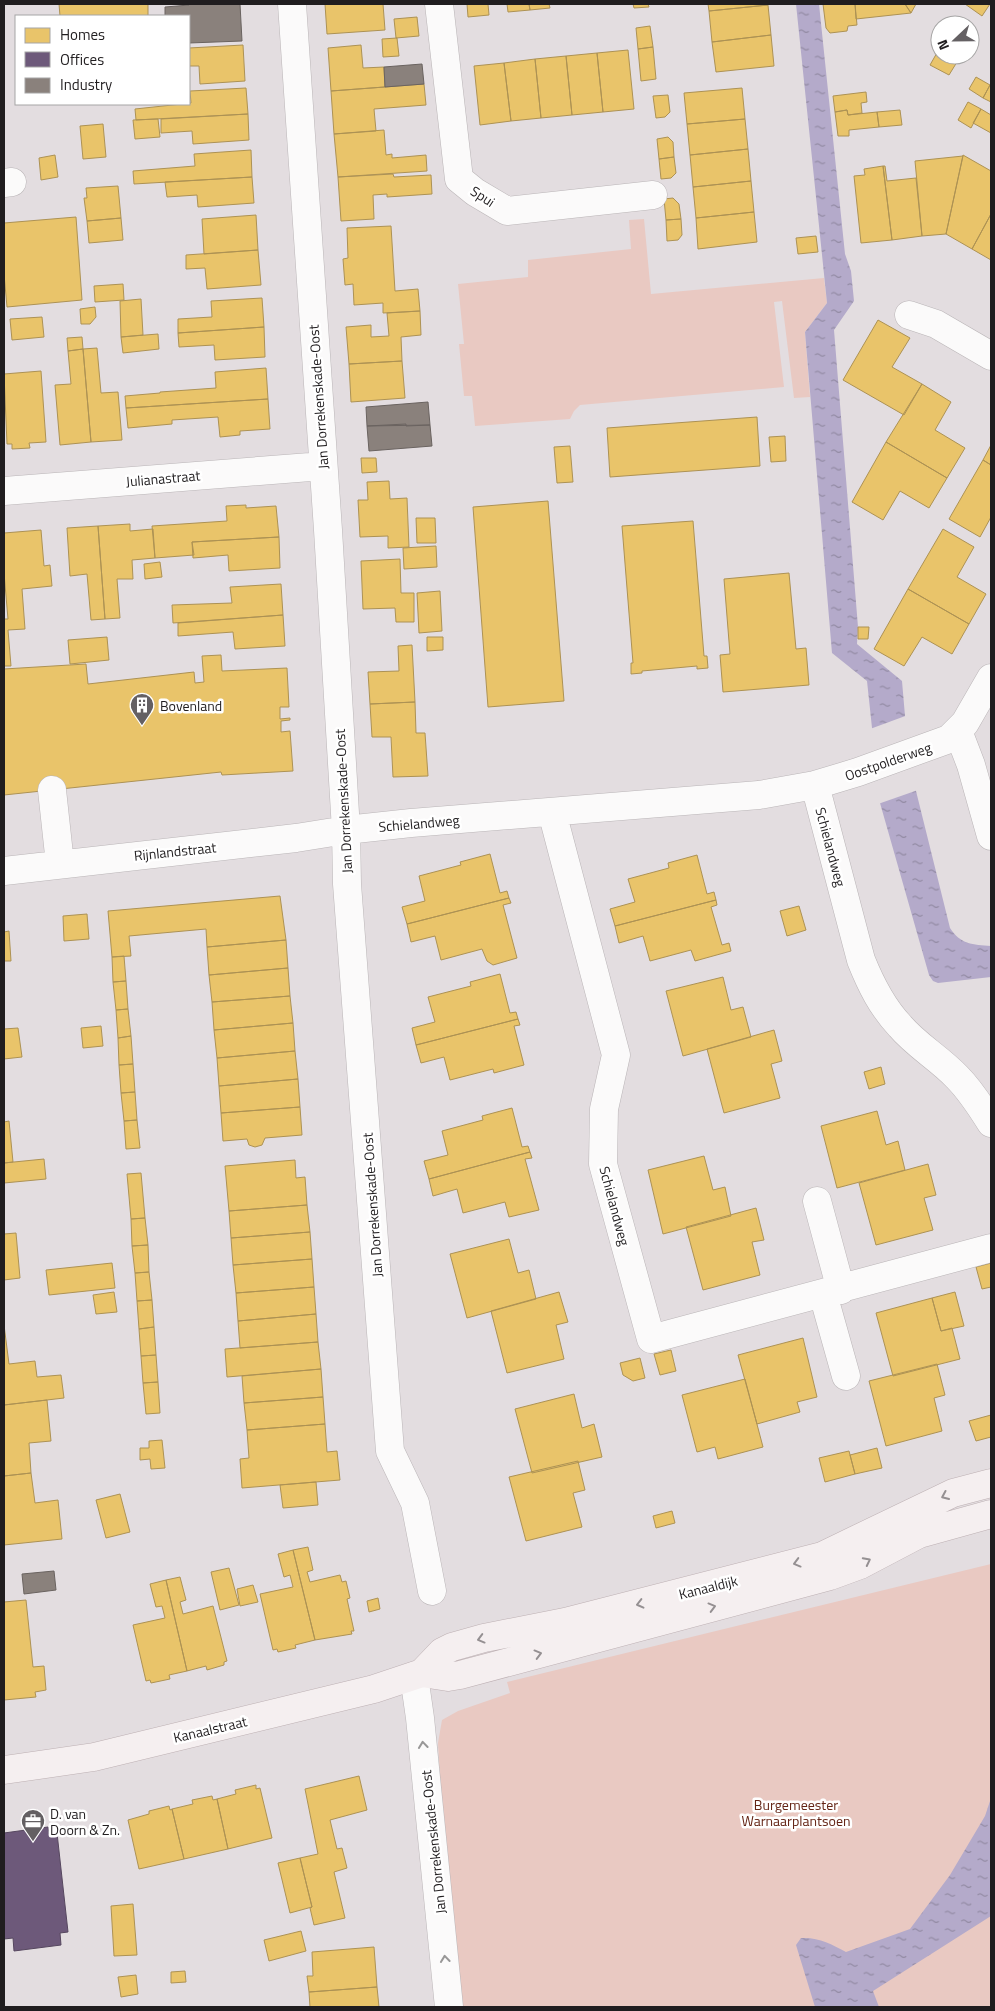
<svg xmlns="http://www.w3.org/2000/svg" width="995" height="2011" font-family="'Titillium Web',sans-serif">
  <defs>
    <pattern id="water-ripples" width="26" height="14" patternUnits="userSpaceOnUse" patternTransform="scale(1.25)"><rect width="26" height="14" fill="#b4aaca"/><path d="M2 4q2-2 4 0t4 0M15 11q2-2 4 0t4 0" fill="none" stroke="#928aa3"/></pattern>
  </defs>
  <rect width="100%" height="100%" fill="#e3dde0"/>
  <path fill="#e9c9c2" d="M644,219L651,294L824,278L827,303L805,332L810,397L794,398L782,301L774,302L784,387L580,405L574,411L570,419L475,426L472,396H464L459,344H464L458,284L528,277V260L631,249L629,220Z
    M991,1564V2007H453L438,1743L442,1720L458,1711L510,1693L507,1682Z"/>
  <path fill="url(#water-ripples)" d="M796,4H819L845,254L851,271L854,301L834,330L858,627L857,644L902,681L905,716L916,791L950,928C960,944 973,945 991,946V977L938,983L933,981L929,975L880,803L867,681L832,653L805,332L827,303Z
    M991,1798V1916L873,1991L879,2007H815L796,1945L801,1938C819,1937 831,1944 846,1952L910,1929L950,1875L985,1816Z"/>
  <path fill="#e3dde0" d="M908,715L918,790L878,804L870,729Z"/>
  <path fill="#e9c46a" stroke="#ad9254" d="M59,4H148V16H60Z
    M325,4H383L385,30L327,34Z
    M467,4H488L489,15L468,17Z
    M507,4H529L530,10L508,12Z
    M529,4H549L550,8L530,10Z
    M633,4H648L649,7L634,8Z
    M708,4H768V5L709,11Z
    M823,4H855L857,25L848,26L847,31L830,33L826,28Z
    M855,4H905L911,13L856,19Z
    M905,4H916L911,13Z
    M965,4H990L982,16Z
    M768,5L771,35L712,42L709,11Z
    M417,17L419,36L396,38L394,19Z
    M650,26L653,47L638,49L636,28Z
    M771,35L774,66L716,72L712,42Z
    M397,38L399,56L383,57L382,39Z
    M243,45L245,81L200,84L199,66H189V48Z
    M361,45L363,68L384,67L385,87L331,91L328,48Z
    M653,47L656,79L641,81L638,49Z
    M628,50L634,109L603,112L597,53Z
    M938,51L940,55H944L957,62L949,75L930,65Z
    M597,53L603,112L572,115L566,56Z
    M944,55H961L957,62Z
    M566,56L572,115L541,118L535,59Z
    M535,59L541,118L511,121L504,63Z
    M504,63L511,121L480,125L474,66Z
    M976,77L990,85L983,98L969,89Z
    M424,84L426,105L374,109L376,131L334,134L331,91Z
    M990,85L991,86V102L983,98Z
    M246,88L248,114L136,120L135,109L191,103L190,91Z
    M742,88L745,119L687,124L684,93Z
    M866,92L867,102L861,103L862,113L848,115L847,110L835,112L833,96Z
    M668,95L670,112L665,117L656,118L653,96Z
    M968,102L981,109L971,128L958,120Z
    M981,109L991,115V133L973,123Z
    M847,110L848,115L877,112L879,127L849,130V136H838L835,112Z
    M900,110L902,125L879,127L877,112Z
    M248,114L249,140L193,144L192,131L161,133V119Z
    M158,119L160,137L135,139L133,120Z
    M745,119L748,149L690,155L687,124Z
    M103,124L106,157L83,159L80,126Z
    M384,130L386,155L392,154V158L426,155L427,171L338,177L334,134Z
    M668,137L673,142L674,157L659,159L657,139Z
    M748,149L751,181L693,187L690,155Z
    M251,150L252,177L134,184L133,171L195,166L194,154Z
    M55,155L58,177L41,180L39,158Z
    M963,155L991,171V214L972,249L946,234Z
    M963,156L946,234L922,236L915,161Z
    M674,157L676,173L671,178L661,179L659,159Z
    M883,166H885L887,181L916,178L922,236L892,240Z
    M883,166L892,240L861,243L854,176L865,175L864,169Z
    M393,174L394,177L431,175L432,194L387,197V194L373,195L374,219L341,221L338,177Z
    M252,177L254,203L198,207L197,195L167,197L165,182Z
    M751,181L754,212L696,218L693,187Z
    M118,186L121,218L87,221L84,198H87L86,188Z
    M673,198L679,204L681,219L666,220L664,199Z
    M754,212L757,242L698,249L696,218Z
    M991,214V260L972,249Z
    M256,215L258,250L204,254L202,219Z
    M76,217L82,300L7,307L4,274V223Z
    M121,218L123,240L89,243L87,221Z
    M681,219L682,235L678,240L667,241L666,220Z
    M391,226L395,291L418,289L420,311L383,313V303L354,305L353,284L345,285L343,259L348,258L347,228Z
    M816,236L818,252L798,254L796,238Z
    M258,250L261,285L207,289L205,268L186,269V255Z
    M123,284L124,300L95,302L94,286Z
    M262,298L264,327L178,333V319L212,317L211,301Z
    M141,299L143,335L121,337L120,301Z
    M95,307L96,317L90,324H81L80,309Z
    M420,311L421,335L401,337L402,361L349,364L346,327L371,325V337L389,336L387,313Z
    M42,317L44,337L12,340L10,319Z
    M878,320L910,338L892,367L922,384L904,415L843,380Z
    M264,327L265,357L215,360L214,345L179,347L178,333Z
    M158,334L159,349L123,353L121,337Z
    M82,337L83,349L68,351L67,338Z
    M97,348L101,393L118,392L122,440L91,442L83,349Z
    M83,349L91,442L60,445L55,385L71,384L68,351Z
    M402,361L405,398L351,402L349,364Z
    M266,368L268,399L126,408L125,396L160,393V392L216,388L215,372Z
    M41,371L46,442L29,443L30,448L12,449V444H7L4,374Z
    M922,384L951,402L935,430L965,448L947,478L886,442Z
    M268,399L270,429L240,431V435L220,437L218,417L172,420V424L128,428L126,408Z
    M757,417L760,466L610,477L607,428Z
    M785,436L786,461L771,462L769,437Z
    M886,442L947,478L929,508L900,491L883,520L852,502Z
    M991,445V465L983,460Z
    M570,446L573,482L557,483L554,447Z
    M361,458H376L377,472L362,473Z
    M983,460L991,465V517L980,537L949,519Z
    M389,481L390,499L407,498L409,547L388,548V536L360,537L358,500H368L367,482Z
    M548,501L564,701L488,707L473,507Z
    M246,505V508L276,506L279,537L192,542L194,555L155,558L152,526L227,521L226,506Z
    M416,518H435L436,543H417Z
    M693,521L704,656H707L708,668L697,669V666L642,671V673L631,674V663H633L622,526Z
    M130,524V531L153,529L155,558L132,560L133,579H117L120,618L105,619L98,526Z
    M98,526L105,619L91,620L87,574L70,576L67,528Z
    M943,529L974,547L957,577L986,594L969,624L908,589Z
    M41,530L44,566L50,565L52,586L22,589L25,629L8,630L11,666H4V619H8L4,573V533Z
    M279,537L280,568L229,571L228,555L193,558L192,542Z
    M436,546L437,567L404,569L403,548Z
    M400,559L401,593H414V622H396L395,608L363,609L361,561Z
    M160,562L162,577L145,579L144,564Z
    M789,573L796,649L806,648L809,685L723,692L720,655L730,654L724,579Z
    M281,584L283,615L173,623L172,605L232,603L230,587Z
    M908,589L969,624L952,654L922,637L904,666L874,649Z
    M440,591L442,631L419,633L417,593Z
    M283,615L285,646L235,649L233,632L178,636V623Z
    M858,627H869L868,639H858Z
    M107,637L109,660L70,664L68,640Z
    M427,637H443V650L427,651Z
    M412,645L415,702L370,704L368,672L399,671L398,646Z
    M221,655L222,671L287,668L289,707H280V719L290,718V720L281,721V732L290,731L293,771L222,775L221,772L4,795V669L86,664L88,684L194,672L195,683L204,682L202,656Z
    M415,702L416,733H425L428,776L393,777L391,737H372L370,704Z
    M490,854L500,893L507,891L509,898L407,924L402,907L425,901L419,876L461,865L460,862Z
    M697,855L707,894L714,892L716,900L615,926L610,909L635,902L628,879L669,868L668,863Z
    M280,896L286,940L207,947L206,929L129,936L131,956L112,957L108,911Z
    M509,898L511,903L503,905L517,958L493,965L487,961L482,949L441,960L435,936L411,942L407,924Z
    M716,900L717,905L711,907L722,945L729,943L731,951L695,961L691,950L650,961L643,936L619,943L615,926Z
    M799,906L806,930L787,936L780,911Z
    M87,914L89,939L64,941L63,916Z
    M9,931L11,961H4V932Z
    M286,940L288,968L209,975L207,947Z
    M124,956L126,981L113,982L112,957Z
    M288,968L290,996L212,1002L209,975Z
    M500,974L510,1013L516,1012L518,1019L416,1045L412,1028L435,1022L428,997L471,986L470,982Z
    M723,977L731,1010L743,1007L751,1037L683,1056L666,991Z
    M126,981L128,1009L116,1010L113,982Z
    M290,996L293,1023L214,1030L212,1002Z
    M128,1009L131,1036L118,1038L116,1010Z
    M518,1019L520,1025L514,1026L524,1065L494,1073L493,1069L450,1080L444,1057L421,1063L416,1045Z
    M293,1023L295,1051L217,1058L214,1030Z
    M101,1026L103,1046L83,1048L81,1028Z
    M18,1028L22,1057L4,1059V1029Z
    M774,1030L782,1061L771,1064L780,1098L724,1113L707,1049Z
    M131,1036L133,1064L119,1065L118,1038Z
    M295,1051L298,1079L219,1086L217,1058Z
    M133,1064L135,1092L121,1093L119,1065Z
    M881,1067L885,1084L869,1089L864,1072Z
    M298,1079L300,1107L221,1113L219,1086Z
    M135,1092L137,1120L124,1121L121,1093Z
    M300,1107L302,1135L265,1138L262,1145L255,1147L249,1145L247,1139L223,1141L221,1113Z
    M512,1108L522,1147L528,1146L530,1152L429,1179L424,1161L448,1155L442,1131L483,1120L482,1116Z
    M877,1111L886,1145L898,1141L905,1170L837,1188L821,1126Z
    M137,1120L140,1148L126,1149L124,1121Z
    M9,1121L13,1162L4,1163V1122Z
    M530,1152L532,1158L525,1159L539,1210L509,1217L505,1202L463,1213L457,1189L433,1196L429,1179Z
    M704,1156L713,1190L725,1187L731,1216L663,1234L648,1170Z
    M44,1159L46,1179L4,1183V1163Z
    M295,1160L296,1178L305,1177L307,1205L229,1211L225,1166Z
    M928,1164L936,1195L924,1198L933,1230L876,1245L859,1183Z
    M141,1173L145,1218L131,1219L127,1174Z
    M307,1205L310,1232L231,1238L229,1211Z
    M756,1208L764,1240L752,1242L760,1275L703,1290L686,1227Z
    M145,1218L148,1245L132,1246L131,1219Z
    M310,1232L312,1259L233,1265L231,1238Z
    M16,1233L20,1278L4,1280V1234Z
    M509,1239L518,1273L529,1270L536,1299L467,1318L450,1254Z
    M148,1245L149,1272L135,1273L132,1246Z
    M312,1259L314,1287L236,1293L233,1265Z
    M112,1263L115,1288L49,1295L46,1270Z
    M991,1263V1287L982,1289L976,1267Z
    M149,1272L152,1300L137,1301L135,1273Z
    M314,1287L316,1314L238,1321L236,1293Z
    M114,1292L117,1312L96,1314L93,1295Z
    M559,1292L568,1322L556,1325L564,1359L507,1373L491,1311Z
    M955,1292L964,1326L941,1331L932,1298Z
    M932,1298L941,1331L952,1328L960,1359L893,1376L876,1313Z
    M152,1300L154,1327L139,1329L137,1301Z
    M316,1314L318,1342L240,1348L238,1321Z
    M4,1325L9,1364L35,1361L37,1377L61,1375L64,1398L4,1405Z
    M154,1327L156,1355L141,1356L139,1329Z
    M803,1338L817,1397L797,1402L800,1412L757,1424L738,1355Z
    M318,1342L321,1369L227,1377L225,1349Z
    M671,1350L676,1371L660,1375L654,1354Z
    M156,1355L158,1382L143,1383L141,1356Z
    M640,1358L645,1378L633,1381L623,1375L620,1363Z
    M937,1364L945,1395L934,1398L942,1431L886,1446L869,1381Z
    M321,1369L323,1397L244,1403L242,1376Z
    M745,1379L763,1447L718,1459L715,1447L697,1452L682,1395Z
    M158,1382L160,1413L146,1414L143,1383Z
    M574,1394L582,1428L594,1424L602,1457L532,1473L515,1409Z
    M323,1397L325,1424L247,1430L244,1403Z
    M47,1400L51,1441L29,1443L31,1473L4,1476V1405Z
    M991,1415V1437L976,1441L969,1421Z
    M325,1424L327,1452L337,1451L340,1480L242,1488L240,1459L249,1458L247,1430Z
    M162,1440L165,1468L151,1469L150,1459L140,1460V1448H149V1441Z
    M877,1448L882,1468L855,1474L850,1455Z
    M849,1451L855,1474L825,1482L819,1458Z
    M578,1461L585,1490L573,1493L582,1527L526,1541L509,1477Z
    M31,1473L35,1503L58,1500L62,1539L4,1545V1476Z
    M316,1482L318,1505L283,1508L280,1485Z
    M120,1494L130,1532L106,1538L96,1500Z
    M672,1511L675,1523L656,1528L653,1516Z
    M308,1547L313,1570L307,1572L310,1582L340,1575L342,1582L346,1581L350,1598L347,1599L354,1631H351L352,1634L315,1640L293,1550Z
    M293,1550L315,1640L295,1645L296,1648L278,1652L277,1649L273,1650L260,1594L293,1587L290,1575L284,1577L278,1554Z
    M229,1568L239,1605L220,1610L211,1572Z
    M180,1577L186,1600L180,1602L183,1614L213,1606L227,1661L224,1662V1665L207,1670L206,1666L187,1671L166,1580Z
    M166,1580L187,1671L169,1675L170,1679L151,1683L150,1680L146,1681L133,1625L165,1618L162,1606L156,1607L150,1584Z
    M253,1585L258,1602L240,1606L237,1589Z
    M378,1598L380,1609L369,1612L367,1601Z
    M26,1600L33,1667L44,1666L46,1690L35,1692L36,1697L4,1700V1602Z
    M359,1776L367,1810L330,1820L337,1849L342,1848L347,1868L334,1872L345,1918L314,1925L310,1908L312,1907L300,1858L318,1854L305,1789Z
    M256,1785V1789L260,1788L272,1838L228,1849L217,1799L236,1794L235,1790Z
    M212,1796L213,1800L217,1799L228,1849L184,1859L172,1809L193,1804L192,1800Z
    M169,1806L170,1810L172,1809L184,1859L139,1869L128,1820L149,1814V1811Z
    M300,1858L312,1907L290,1913L278,1863Z
    M133,1904L137,1955L114,1956L111,1906Z
    M301,1931L306,1951L269,1961L264,1940Z
    M374,1947L377,1987L309,1992L307,1976H313L312,1952Z
    M185,1971L186,1982L171,1983V1972Z
    M136,1975L138,1994L121,1997L118,1977Z
    M377,1987L379,2007H310L309,1992Z"/>
  <path fill="#6d597a" stroke="#56475f" d="M48,1827L49,1834L57,1833L68,1932L60,1933L61,1945L14,1951L13,1938L4,1939V1833Z"/>
  <path fill="#8a817c" stroke="#6a6360" d="M189,4H240L242,41L189,43V16H165V7L189,5Z
    M422,64L424,84L385,87L384,67Z
    M428,402L430,425L367,426L366,407Z
    M406,424V426L430,425L432,446L369,451L367,426Z
    M54,1571L56,1590L24,1594L22,1574Z"/>
  <g fill="none" stroke-linecap="round" stroke-linejoin="round">
    <g stroke="#bab5b7" stroke-width="29">
      <path id="minor" d="M292,4L328,530L346,830L347,884L390,1451L415,1503L432,1591
        M439,4L459,179L475,192L507,211L653,195
        M4,183L12,182
        M909,315L936,324L991,356
        M4,491L323,466
        M958,731L971,765L991,836
        M815,785L858,772L949,739L965,723L991,678
        M52,790L60,864
        M552,812L616,1055L604,1109L603,1164L651,1339L991,1248
        M4,871L296,838L346,830L411,823L759,795L815,785L861,960C871,985 882,1007 900,1026C917,1046 939,1058 957,1077C970,1090 981,1107 991,1123
        M817,1201L841,1290
        M823,1294L846,1376
        M414,1676L420,1718L449,2007"/>
    </g>
    <g stroke="#bdb0b3" stroke-width="29">
      <path id="major" d="M422,1673L448,1677L460,1675L830,1576L860,1565L919,1534L991,1514
        M4,1770L94,1757L374,1689L422,1673L442,1652L452,1647L484,1638L565,1622L822,1556L953,1493L991,1483"/>
    </g>
    <use href="#minor" stroke="#fbfafa" stroke-width="28"/>
    <use href="#major" stroke="#f5eff0" stroke-width="28"/>
  </g>
  <defs><path id="oneway-chevron" d="M-2-3.5L2.5 0L-2 3.5" fill="none" stroke-width="1.6" stroke-linecap="round" stroke-linejoin="round" transform="scale(1.25)"/></defs>
  <g stroke="#959092">
    <use href="#oneway-chevron" transform="translate(945 1496) rotate(156)"/>
    <use href="#oneway-chevron" transform="translate(867 1561) rotate(-27)"/>
    <use href="#oneway-chevron" transform="translate(797 1563) rotate(165)"/>
    <use href="#oneway-chevron" transform="translate(640 1604) rotate(166)"/>
    <use href="#oneway-chevron" transform="translate(712 1607) rotate(-15)"/>
    <use href="#oneway-chevron" transform="translate(481 1639) rotate(165)"/>
    <use href="#oneway-chevron" transform="translate(538 1654) rotate(-15)"/>
  </g>
  <g stroke="#989797">
    <use href="#oneway-chevron" transform="translate(423 1745) rotate(-96)"/>
    <use href="#oneway-chevron" transform="translate(445 1959) rotate(-96)"/>
  </g>
  <defs>
    <g id="building-pin" transform="scale(1.25)"><path d="M0 17L-7.5 6A9.5 9.5 0 1 1 7.5 6Z" fill="#646063" stroke="#fff"/><path d="M-4-6H4V6H1V3H-1V6H-4ZM-2.5-4.3h1.7v1.8h-1.7ZM.8-4.3h1.7v1.8H.8ZM-2.5-1h1.7V.8h-1.7ZM.8-1h1.7V.8H.8Z" fill="#fff"/></g>
    <g id="office-pin" transform="scale(1.25)"><path d="M0 17L-7.5 6A9.5 9.5 0 1 1 7.5 6Z" fill="#646063" stroke="#fff"/><path d="M-6-3h4V-5.5h4V-3h4V5H-6ZM-1-4.5V-3h2v-1.5ZM-6 0V1H6V0Z" fill="#fff"/></g>
  </defs>
  <g fill-rule="evenodd">
    <use href="#building-pin" x="142" y="705"/>
    <use href="#office-pin" x="33" y="1821"/>
  </g>
  <g text-anchor="middle" dominant-baseline="central" stroke-width="5" stroke-linejoin="round" paint-order="stroke">
    <g font-size="14" fill="#201d1f" stroke="#fff">
      <text transform="translate(483 196) rotate(33)">Spui</text>
      <text transform="translate(318 397) rotate(-94)">Jan Dorrekenskade-Oost</text>
      <text transform="translate(163 478) rotate(-5)">Julianastraat</text>
      <text transform="translate(888 761) rotate(-19)">Oostpolderweg</text>
      <text transform="translate(343 801) rotate(-93)">Jan Dorrekenskade-Oost</text>
      <text transform="translate(419 823) rotate(-5)">Schielandweg</text>
      <text transform="translate(831 847) rotate(75)">Schielandweg</text>
      <text transform="translate(175 851) rotate(-6)">Rijnlandstraat</text>
      <text transform="translate(372 1205) rotate(-94)">Jan Dorrekenskade-Oost</text>
      <text transform="translate(615 1206) rotate(75)">Schielandweg</text>
      <text transform="translate(708 1587) rotate(-14)">Kanaaldijk</text>
      <text transform="translate(210 1729) rotate(-13)">Kanaalstraat</text>
      <text transform="translate(433 1842) rotate(-96)">Jan Dorrekenskade-Oost</text>
    </g>
    <g font-size="14" fill="#201d1f" stroke="#fff" text-anchor="start">
      <text x="160" y="705">Bovenland</text>
      <text x="50" y="1813">D. van<tspan x="50" dy="16">Doorn &amp; Zn.</tspan></text>
    </g>
    <g font-size="14" fill="#642415" stroke="#fff">
      <text x="796" y="1804">Burgemeester<tspan x="796" dy="16">Warnaarplantsoen</tspan></text>
    </g>
  </g>
  <rect width="995" height="2011" fill="none" stroke="#201d1f" stroke-width="10"/>
  <rect x="15" y="15" width="175" height="90" fill="#ffffff" stroke="#a6a5a5"/>
  <rect x="25" y="28" width="25" height="15" fill="#e9c46a" stroke="#a6a5a5"/>
  <text x="60" y="40" font-size="15" fill="#201d1f">Homes</text>
  <rect x="25" y="52" width="25" height="15" fill="#6d597a" stroke="#a6a5a5"/>
  <text x="60" y="65" font-size="15" fill="#201d1f">Offices</text>
  <rect x="25" y="78" width="25" height="15" fill="#8a817c" stroke="#a6a5a5"/>
  <text x="60" y="90" font-size="15" fill="#201d1f">Industry</text>
  <g transform="translate(955 40) rotate(248)"><circle r="24" fill="#ffffff" stroke="#a6a5a5"/>
  <path d="M0-4L9 19L0 12L-9 19Z" fill="#646063"/>
  <text y="-8" font-size="14" font-weight="bold" text-anchor="middle" fill="#201d1f">N</text>
  </g>
</svg>
